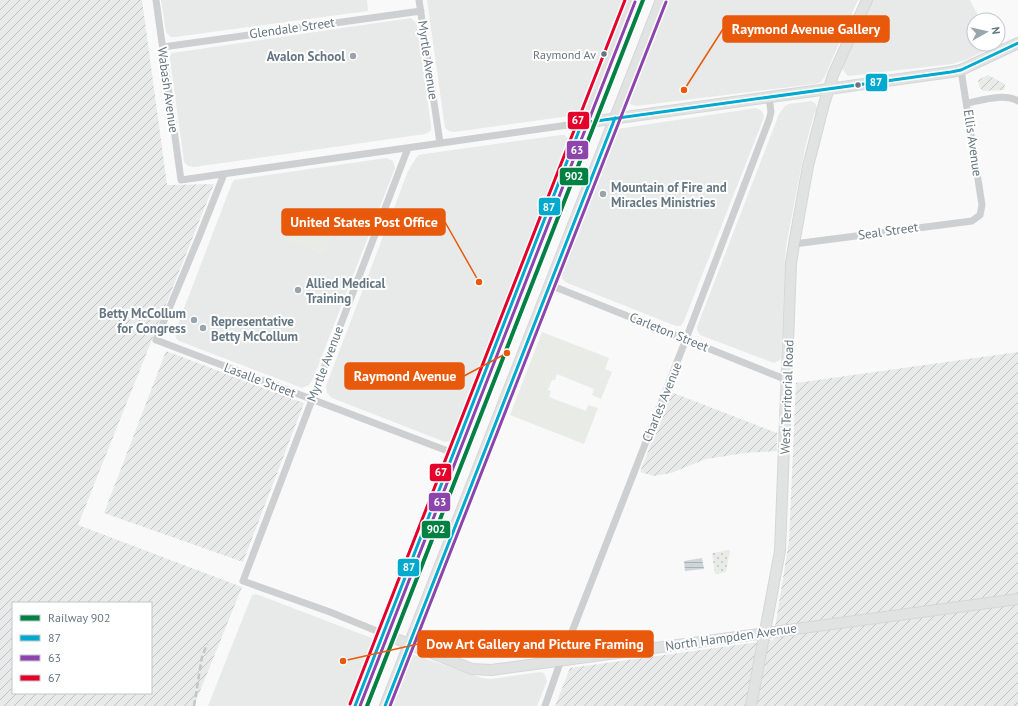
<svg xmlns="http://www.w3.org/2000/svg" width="1018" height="706" font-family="'PT Sans',sans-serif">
  <defs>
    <pattern id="industrial-furrows" width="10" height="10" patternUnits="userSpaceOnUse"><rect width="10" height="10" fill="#e8e9e9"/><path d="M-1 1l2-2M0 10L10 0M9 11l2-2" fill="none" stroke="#c0c1c2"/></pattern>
    <pattern id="park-dots" width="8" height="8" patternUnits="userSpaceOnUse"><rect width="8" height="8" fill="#e8ebe6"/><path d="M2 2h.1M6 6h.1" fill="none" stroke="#c0c3c0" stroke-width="1.8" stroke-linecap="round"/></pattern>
    <pattern id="garden-furrows" width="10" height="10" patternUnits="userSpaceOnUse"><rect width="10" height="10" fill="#e8ebe6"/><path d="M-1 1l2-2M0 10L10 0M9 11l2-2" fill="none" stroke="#c0c3c0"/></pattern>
    <pattern id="water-rules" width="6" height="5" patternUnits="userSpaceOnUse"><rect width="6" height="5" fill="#ced6d9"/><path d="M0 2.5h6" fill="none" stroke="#abb2b5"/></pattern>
  </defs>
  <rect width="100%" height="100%" fill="#f9f9f9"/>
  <path fill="#e8e9e9" d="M161,0H367L368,11L175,37H171L166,32Z
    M427,0H625L581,112L577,115L454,132L449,131L445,128Z
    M666,0H858L824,78L821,82L815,84L636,106L632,105L629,103V96Z
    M873,0H970L980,20H974V44H991L992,47L968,59L952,64L848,76L843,70V67Z
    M411,18L417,24L431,126V130L429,132L425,134L194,167L188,166L184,162L170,60L169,58L172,53Z
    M811,101L815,103L818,111L814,114L805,148L786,246L781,357L780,360L774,363L700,335L697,330V327L779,114L785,106L789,104Z
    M756,108L762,111L764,116L763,120L684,321L681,326H676L565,282L562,278L561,270L617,129Z
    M561,135H565L570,141L454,438L452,440L445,442L332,398L327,393L326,386L408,171L416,158L419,155L424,154Z
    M386,158L393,161L395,168L313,379L309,385L302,388L179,341L176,338L175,332L232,183L234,180Z
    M256,594L374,639V644L350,706H208L252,595Z
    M413,655L418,656L482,678L490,679L540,672L544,673L547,681L537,706H390L409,657Z"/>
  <path fill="url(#industrial-furrows)" fill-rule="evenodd" d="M0,0H142L167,185L214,184L78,525L242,587L194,706H0ZM13,603H151V693H13Z
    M166,351L304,403L243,562L104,513Z
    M1018,352V706H555L570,668L773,640L789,541L796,383Z
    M671,392L777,433V451L745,453L706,459L671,473L654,476L640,472Z"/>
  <path fill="#e8ebe6" d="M334,227H336L325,255L286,240V238L300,231Z
    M542,332L609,358L605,369L612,372L601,399L592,395L594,389L557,374L555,380H552L548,390L551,391L549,397L586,411L588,405L598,408L584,444L510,415Z"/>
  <path fill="url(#park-dots)" d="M730,550L726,572L715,574L712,553Z"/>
  <path fill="url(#garden-furrows)" d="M988,75L1005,84L1004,90L983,91L980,88L978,80Z"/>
  <path fill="url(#water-rules)" d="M702,558L704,569L685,571L684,561Z"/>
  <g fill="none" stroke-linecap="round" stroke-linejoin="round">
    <g stroke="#d5d6d7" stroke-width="12">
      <path id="secondary" d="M582,123L951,72L961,70L1018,43
        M399,640L472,669L491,670L1018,599
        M355,706L630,0
        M385,706L661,0
        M751,706L780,551L791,264L794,244L808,166L824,104L833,75L867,0"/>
    </g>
    <path stroke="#cecfd0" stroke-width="7" d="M156,0L181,180L582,123
      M419,0L440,143
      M163,47L421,11
      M967,103C983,100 1003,93 1018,101
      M224,174L199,237L156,340L453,453
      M794,244L972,221L980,215L982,205L961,70
      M550,285L787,380
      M399,640L330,612L243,581L408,148
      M545,706L561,660L686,339L769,120L771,112L769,97"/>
    <use href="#secondary" stroke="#e1e2e2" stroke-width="10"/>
    <path stroke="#c3c5c6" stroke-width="2.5" stroke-dasharray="6 3" stroke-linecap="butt" d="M194,706L202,657L207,644"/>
    <g stroke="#fff" stroke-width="6">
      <path id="bus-1" d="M355,706L582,123L951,72L961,70L1018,43
        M385,706L615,118"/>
    </g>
    <g stroke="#fff" stroke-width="6">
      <path id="bus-2" d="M360,706L635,2
        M390,706L666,2"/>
    </g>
    <g stroke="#fff" stroke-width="6">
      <path id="bus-3" d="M350,704L625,0"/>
    </g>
    <use href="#bus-1" stroke="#00a9ce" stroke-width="3"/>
    <use href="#bus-2" stroke="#8e44ad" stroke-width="3"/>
    <use href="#bus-3" stroke="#e4002b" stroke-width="3"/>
    <g stroke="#fff" stroke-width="7">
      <path id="rail-1" d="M367,706L643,0"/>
    </g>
    <use href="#rail-1" stroke="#008144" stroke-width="4"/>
  </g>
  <g fill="#657683" stroke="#fff" stroke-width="1.5">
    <circle cx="604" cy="54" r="3.5"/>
    <circle cx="858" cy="85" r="3.5"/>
  </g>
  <g fill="#99a4ac" stroke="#fff" stroke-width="1.5">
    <circle cx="353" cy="56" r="4"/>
    <circle cx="603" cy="194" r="4"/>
    <circle cx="298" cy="290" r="4"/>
    <circle cx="194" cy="320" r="4"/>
    <circle cx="203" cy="328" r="4"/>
  </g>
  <g text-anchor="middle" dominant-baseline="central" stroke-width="4" stroke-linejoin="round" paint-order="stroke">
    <g font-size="12" fill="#657683" stroke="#fff" text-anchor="end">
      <text x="596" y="54">Raymond Av</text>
    </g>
    <g font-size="13" fill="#657683" stroke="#fff">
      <text transform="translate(292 28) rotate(-8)">Glendale Street</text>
      <text transform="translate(428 60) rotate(82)">Myrtle Avenue</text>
      <text transform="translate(168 90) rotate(82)">Wabash Avenue</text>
      <text transform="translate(973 143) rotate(82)">Ellis Avenue</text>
      <text transform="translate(888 231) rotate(-8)">Seal Street</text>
      <text transform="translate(669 332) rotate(22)">Carleton Street</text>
      <text transform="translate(325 364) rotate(-69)">Myrtle Avenue</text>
      <text transform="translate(260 380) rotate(21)">Lasalle Street</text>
      <text transform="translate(787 397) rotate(-88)">West Territorial Road</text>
      <text transform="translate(662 402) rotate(-68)">Charles Avenue</text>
      <text transform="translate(731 637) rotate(-8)">North Hampden Avenue</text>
    </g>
    <g font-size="13" font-weight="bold" fill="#657683" stroke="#fff" text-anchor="start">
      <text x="345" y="56" text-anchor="end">Avalon School</text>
      <text x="611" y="187">Mountain of Fire and<tspan x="611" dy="15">Miracles Ministries</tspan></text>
      <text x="306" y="283">Allied Medical<tspan x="306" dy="15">Training</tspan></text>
      <text x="186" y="313" text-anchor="end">Betty McCollum<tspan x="186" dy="15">for Congress</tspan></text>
      <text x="211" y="321">Representative<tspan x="211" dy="15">Betty McCollum</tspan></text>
    </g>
  </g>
  <path fill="none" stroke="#e8590c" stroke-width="1.5" d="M684 90L723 29M479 282L445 222M507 353L464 376M343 661L418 644"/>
  <g fill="#e8590c" stroke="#fff" stroke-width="1.5">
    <circle cx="684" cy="90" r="4"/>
    <circle cx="479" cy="282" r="4"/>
    <circle cx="507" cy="353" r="4"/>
    <circle cx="343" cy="661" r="4"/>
  </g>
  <g fill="#e8590c" stroke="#e8590c" stroke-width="1.5">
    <rect x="723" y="16" width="166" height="26" rx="4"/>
    <rect x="282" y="209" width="163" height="26" rx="4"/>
    <rect x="345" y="363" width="119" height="26" rx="4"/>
    <rect x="418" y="631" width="235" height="26" rx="4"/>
  </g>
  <g font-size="14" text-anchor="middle" font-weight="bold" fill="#fff">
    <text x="806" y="34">Raymond Avenue Gallery</text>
    <text x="364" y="227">United States Post Office</text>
    <text x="405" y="381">Raymond Avenue</text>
    <text x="535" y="649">Dow Art Gallery and Picture Framing</text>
  </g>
  <g stroke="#fff" stroke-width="1.5">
    <rect x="865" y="73" width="23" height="19" rx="4" fill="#00a9ce"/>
    <rect x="567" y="111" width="23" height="19" rx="4" fill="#e4002b"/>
    <rect x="566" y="140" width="23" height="20" rx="4" fill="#8e44ad"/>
    <rect x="559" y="167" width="30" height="19" rx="4" fill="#008144"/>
    <rect x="538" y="197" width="23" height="19" rx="4" fill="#00a9ce"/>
    <rect x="429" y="463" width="23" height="19" rx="4" fill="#e4002b"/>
    <rect x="428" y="492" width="23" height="20" rx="4" fill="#8e44ad"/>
    <rect x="421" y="520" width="30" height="19" rx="4" fill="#008144"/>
    <rect x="397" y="558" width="23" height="19" rx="4" fill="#00a9ce"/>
  </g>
  <g font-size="11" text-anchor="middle" font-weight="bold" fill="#fff">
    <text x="876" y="86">87</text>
    <text x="578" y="124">67</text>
    <text x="577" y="154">63</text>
    <text x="574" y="180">902</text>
    <text x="549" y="211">87</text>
    <text x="441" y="476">67</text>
    <text x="440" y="506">63</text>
    <text x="436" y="533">902</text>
    <text x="409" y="571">87</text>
  </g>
  <rect x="12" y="602" width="140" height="92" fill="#ffffff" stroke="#c1c8cd"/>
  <rect x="20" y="615" width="20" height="6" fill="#008144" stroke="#c1c8cd"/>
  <text x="48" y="622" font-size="12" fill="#657683">Railway 902</text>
  <rect x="20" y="635" width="20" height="6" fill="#00a9ce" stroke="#c1c8cd"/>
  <text x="48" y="642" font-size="12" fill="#657683">87</text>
  <rect x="20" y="655" width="20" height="6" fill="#8e44ad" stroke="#c1c8cd"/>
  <text x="48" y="662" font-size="12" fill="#657683">63</text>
  <rect x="20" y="675" width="20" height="6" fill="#e4002b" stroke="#c1c8cd"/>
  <text x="48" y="682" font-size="12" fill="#657683">67</text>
  <g transform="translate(986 32) rotate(82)"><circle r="19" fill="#ffffff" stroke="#c1c8cd"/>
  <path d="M0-3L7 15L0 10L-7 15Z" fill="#99a4ac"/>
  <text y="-6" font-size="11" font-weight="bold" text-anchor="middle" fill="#657683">N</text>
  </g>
</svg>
